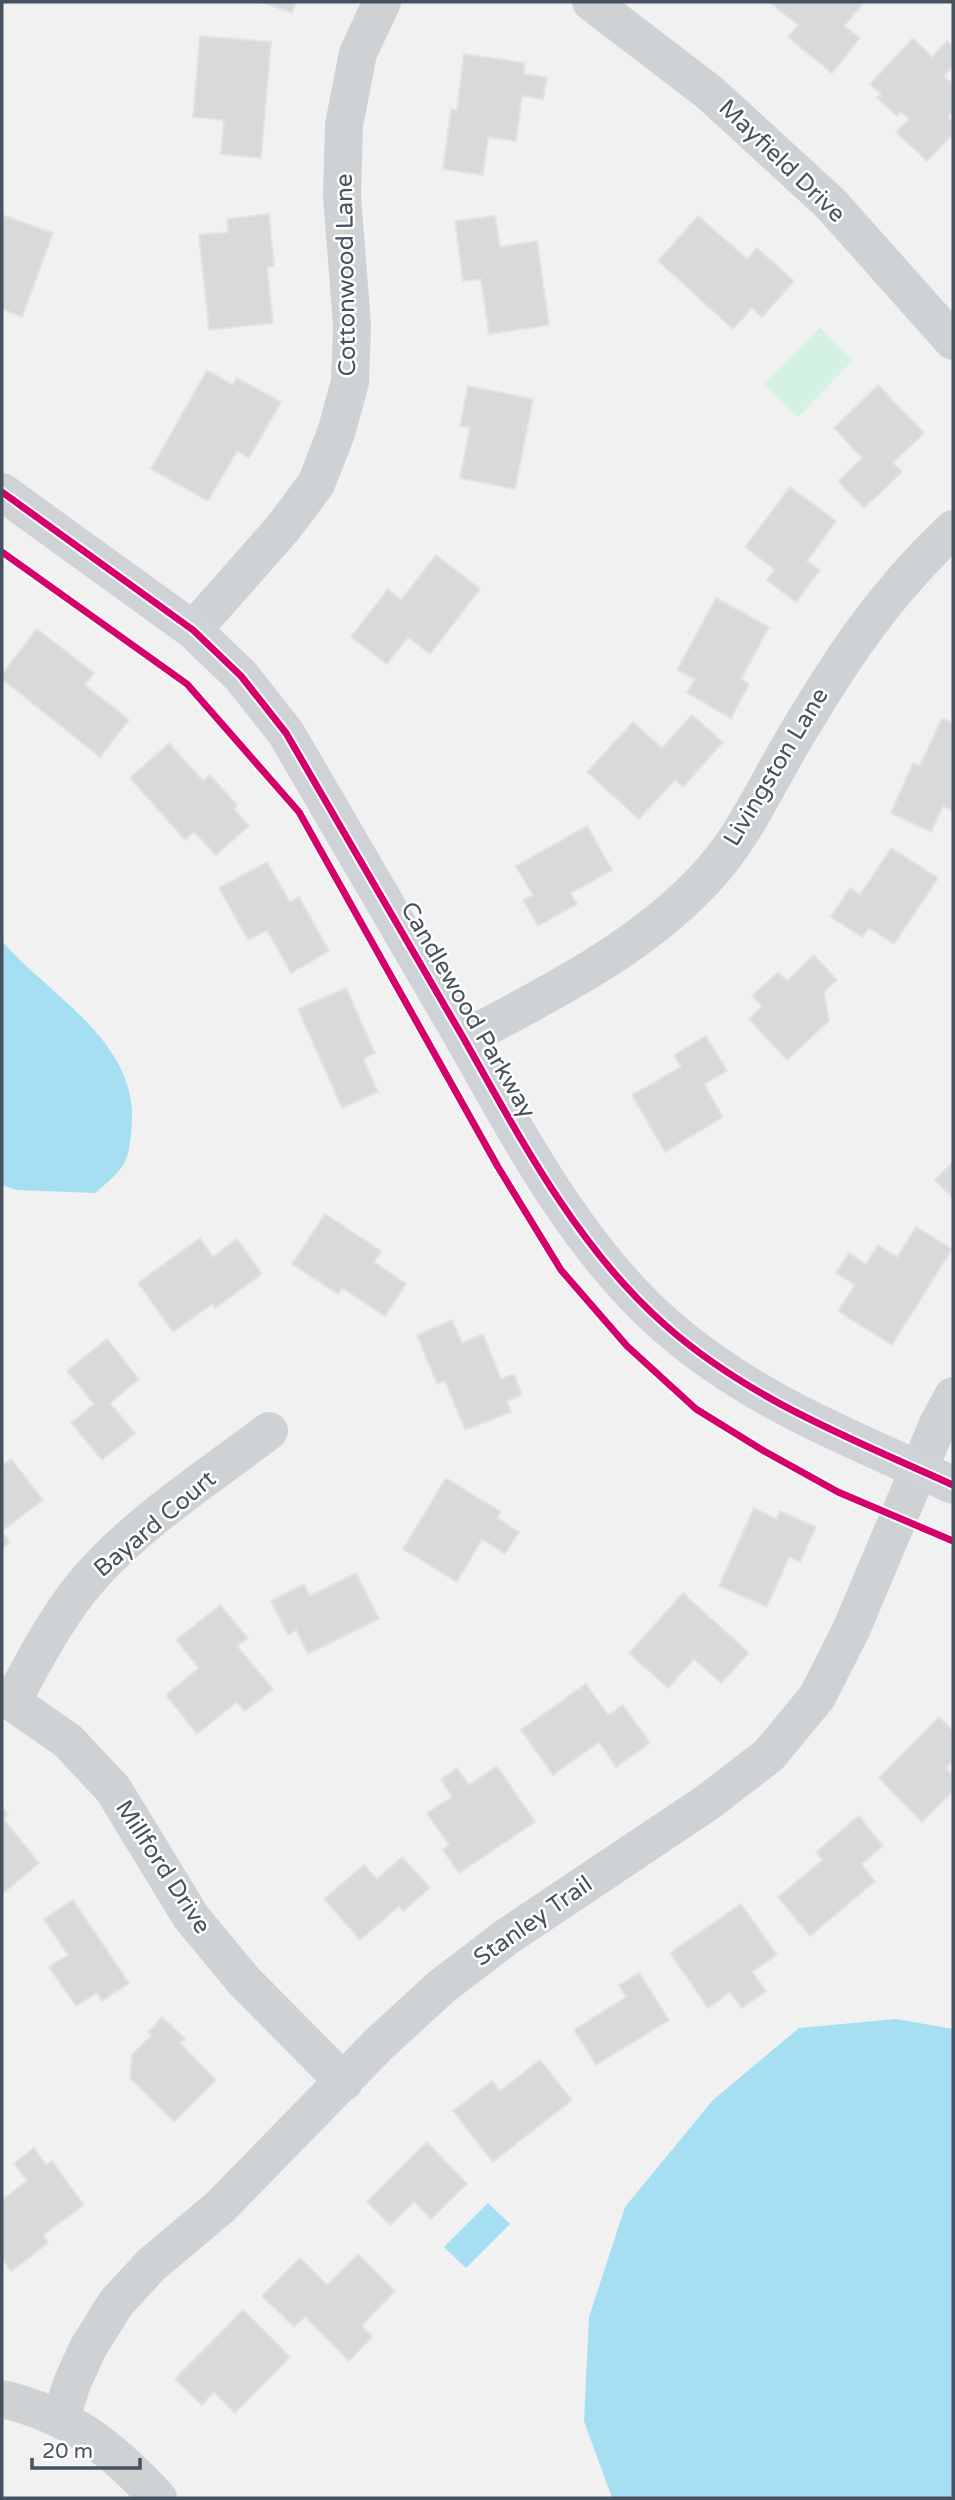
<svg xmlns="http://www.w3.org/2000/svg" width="955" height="2500" font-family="'Varela Round',sans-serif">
  <rect width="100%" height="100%" fill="#f2f1f1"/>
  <path fill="#d4f2e1" d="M820,327L853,360L798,417L764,385Z"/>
  <path fill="#a6def2" d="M2,941C49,996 136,1040 132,1122C129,1164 126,1167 95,1193L17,1190L2,1185Z
    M896,2019L953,2029V2498H612L584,2421L589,2317L625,2207L713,2100L799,2028Z
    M488,2203L510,2224L466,2268L444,2247Z"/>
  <path fill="#d9d9db" stroke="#e3e3e4" stroke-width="2" d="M262,2H296L292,13Z
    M769,2H858L862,5L844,26L860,38L832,73L788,37L798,25Z
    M200,36L271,42L261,158L221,154L224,120L193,117Z
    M913,38L932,57L947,41L953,47V66L944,76L953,85V111L948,117L953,122V134L927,161L896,132L909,119L901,112L897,116L877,98L881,94L870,84Z
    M464,54L525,63L524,74L547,77L543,99L522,96L516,141L488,137L483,175L443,169L451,109L457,110Z
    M269,214L274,266L267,267L273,323L209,330L199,235L228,232L227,219Z
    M2,215L53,233L22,317L2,309Z
    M495,216L500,247L537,241L549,325L489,334L481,279L463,281L455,221Z
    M698,216L747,259L757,248L794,281L762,317L752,308L733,329L658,261Z
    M207,370L233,385L237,378L281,402L249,458L237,451L208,501L151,469Z
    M878,385L924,433L893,463L902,472L864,508L838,481L862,458L834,428Z
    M468,386L533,399L515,489L460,478L470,427L460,426Z
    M790,487L836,521L807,561L820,570L796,602L767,580L775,570L745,547Z
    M436,555L480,589L430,654L408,637L387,664L351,637L388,589L401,600Z
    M716,598L769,627L741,679L749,684L731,718L687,693L695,679L677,670Z
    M37,629L94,673L85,685L129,720L100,757L2,679V674Z
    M692,715L723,742L683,787L675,780L639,819L587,772L633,722L662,748Z
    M942,718L953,723V811L943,806L931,832L891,813L913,763L920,766Z
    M169,743L203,781L210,775L237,805L234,809L249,826L216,855L194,832L185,840L130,778Z
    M587,826L612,870L571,893L577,904L538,926L523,900L533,895L516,866Z
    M891,848L938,878L894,944L869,928L862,937L831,917L850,888L860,895Z
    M267,862L290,902L299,897L329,951L291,973L267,930L248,940L219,888Z
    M814,955L837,980L824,992L829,1021L787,1060L749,1019L762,1006L752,996L778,972L787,981Z
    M346,988L375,1053L363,1059L378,1092L342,1108L298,1009Z
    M706,1036L727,1071L704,1084L723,1117L665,1152L632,1095L681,1067L674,1055Z
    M953,1162V1198L935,1180Z
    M325,1214L381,1251L374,1262L406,1284L385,1316L342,1288L338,1294L292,1264Z
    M916,1227L952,1249L892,1345L838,1311L855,1285L836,1273L849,1253L866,1264L878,1245L897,1257Z
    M200,1238L213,1257L237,1239L262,1274L215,1308L212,1304L173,1332L138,1283Z
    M452,1320L462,1343L483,1334L501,1379L514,1374L522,1395L507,1401L511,1412L465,1430L445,1381L437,1384L417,1335Z
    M107,1339L139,1379L110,1403L135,1433L102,1460L71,1423L94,1404L67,1371Z
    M11,1459L43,1500L2,1531L10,1542L2,1549V1466Z
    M446,1478L501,1512L497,1518L519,1532L505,1554L482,1539L457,1582L403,1549Z
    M754,1508L776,1519L780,1511L816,1527L800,1562L789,1557L767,1607L719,1586Z
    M356,1573L379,1619L308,1654L296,1630L288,1635L271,1601L304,1584L310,1596Z
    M683,1593L749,1653L721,1683L694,1659L668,1688L629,1653Z
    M220,1605L248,1638L237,1646L273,1689L245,1711L237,1702L197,1734L166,1695L199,1668L176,1640Z
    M586,1684L608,1715L623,1705L650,1743L616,1767L599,1742L553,1775L521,1730Z
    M939,1717L953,1731V1761L946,1768L953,1775V1791L922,1822L879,1778Z
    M497,1766L535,1822L459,1873L443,1850L449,1845L427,1813L452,1797L441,1779L457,1768L469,1785Z
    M2,1807L8,1814L3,1818L39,1863L2,1894Z
    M859,1816L883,1846L861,1864L875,1881L810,1936L778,1897L823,1860L816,1852Z
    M402,1857L430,1888L403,1911L399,1906L360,1940L324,1899L364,1865L377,1879Z
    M73,1900L129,1983L102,2001L97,1993L76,2006L49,1967L68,1955L44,1919Z
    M741,1904L777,1955L752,1972L766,1991L742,2008L730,1992L708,2008L670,1953Z
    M639,1973L669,2020L596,2065L574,2030L626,1997L619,1985Z
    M162,2017L185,2039L180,2043L216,2080L174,2122L130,2078L132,2055L152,2035L148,2032Z
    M540,2060L572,2100L493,2162L453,2111L492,2081L500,2091Z
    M427,2142L467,2184L431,2219L414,2202L390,2225L367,2202Z
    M34,2148L46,2165L52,2161L84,2205L43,2235L48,2243L11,2271L2,2259V2200L27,2181L14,2163Z
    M358,2254L395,2291L362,2325L372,2337L349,2361L305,2317L294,2327L262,2296L300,2258L327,2285Z
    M243,2310L290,2357L235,2413L214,2392L202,2405L175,2379Z"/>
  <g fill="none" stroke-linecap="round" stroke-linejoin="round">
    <path stroke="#cfd2d5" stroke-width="38" d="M591,2L710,93L830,203L953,341
      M193,630L283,528L316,484L336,433L350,382L352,325L342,196L344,125L358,53L382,2
      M464,1039C548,994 635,952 702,882C741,842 763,792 791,744C840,661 882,596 953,529
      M2,1695L68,1741L113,1789L191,1917L244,1981L344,2082
      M13,1701C32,1663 52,1626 78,1592C127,1529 206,1479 269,1431
      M2,2399C71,2415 110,2447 158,2498
      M61,2418L72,2383L88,2348L116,2303L151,2265L220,2207L379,2044L441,1987L505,1938L708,1802L769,1755L817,1697L851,1630L938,1424L953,1396"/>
    <path stroke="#cfd2d6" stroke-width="38" d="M2,492L193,630L241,676L286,733C346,835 405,937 464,1039C520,1138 577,1247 664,1324C748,1399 852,1439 953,1485"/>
    <g stroke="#fff" stroke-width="11">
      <path id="cycleway" d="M2,492L193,630L241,676L286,733C346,835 405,937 464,1039C520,1138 577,1247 664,1324C748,1399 852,1439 953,1485
        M2,552L187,684L299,812L498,1167L561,1270L627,1346L696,1409L764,1451L838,1492L953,1541"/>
    </g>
    <use href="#cycleway" stroke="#d6006c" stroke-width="7"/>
  </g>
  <g text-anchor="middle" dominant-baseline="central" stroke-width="5" stroke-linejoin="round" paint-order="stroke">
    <g font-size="24" fill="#46525f" stroke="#fff">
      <text transform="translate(782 161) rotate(44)">Mayfield Drive</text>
      <text transform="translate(346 275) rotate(-91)">Cottonwood Lane</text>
      <text transform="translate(776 767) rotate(-59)">Livingston Lane</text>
      <text transform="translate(468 1010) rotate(60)">Candlewood Parkway</text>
      <text transform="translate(155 1524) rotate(-40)">Bayard Court</text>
      <text transform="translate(163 1867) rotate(57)">Millford Drive</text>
      <text transform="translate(533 1921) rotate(-35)">Stanley Trail</text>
    </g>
  </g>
  <rect width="955" height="2500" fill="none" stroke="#46525f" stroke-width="7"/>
  <path d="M32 2458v10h108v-10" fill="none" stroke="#46525f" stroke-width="3.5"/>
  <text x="42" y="2458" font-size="21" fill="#46525f" stroke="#ffffff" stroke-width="5" paint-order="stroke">20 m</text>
</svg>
